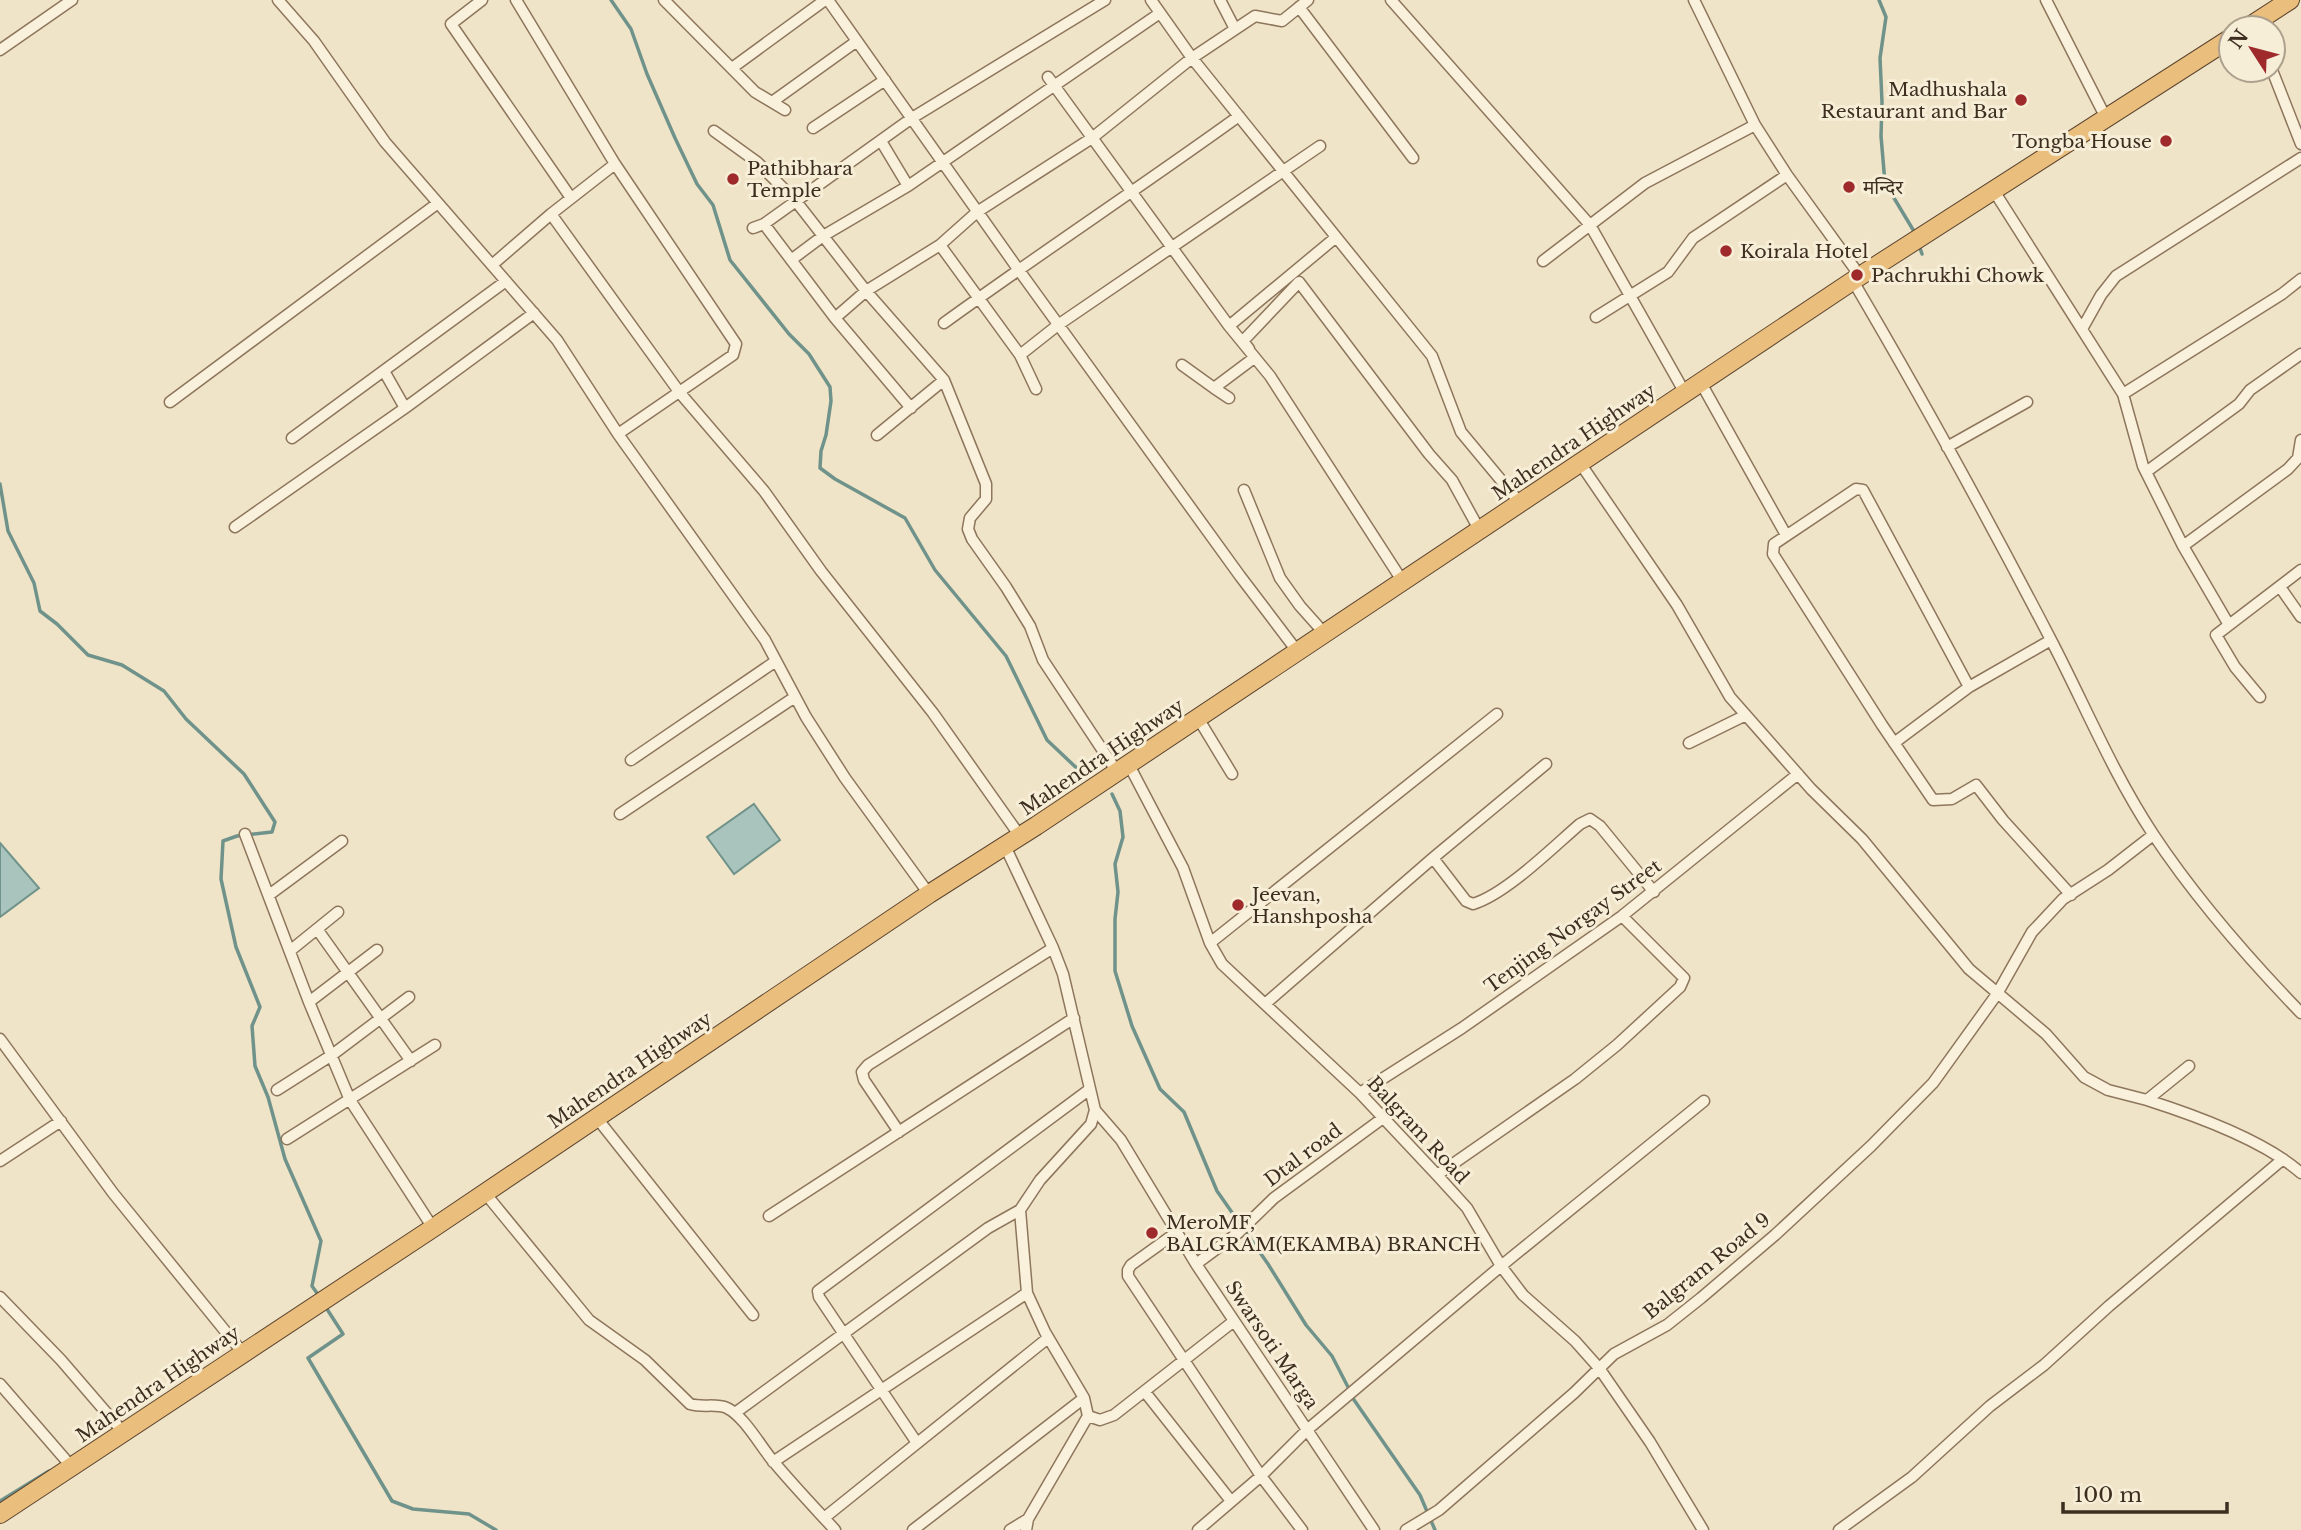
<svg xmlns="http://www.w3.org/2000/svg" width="2301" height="1530" font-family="'Libre Baskerville','Noto Sans Devanagari',serif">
  <rect width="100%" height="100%" fill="#f0e4c8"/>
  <path fill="#a9c4bc" stroke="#6f938a" stroke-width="2" d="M754,804L780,840L734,874L707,837Z
    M0,843L39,888L0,917Z"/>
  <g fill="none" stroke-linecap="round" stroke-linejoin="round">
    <path stroke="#6f938a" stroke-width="3.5" d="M611,0L631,29L647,74L675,138L697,184L713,205L730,260L789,334L809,354L830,387L831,401L826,435L821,451L820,468L835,479L905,518L935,570L1006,656L1047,740L1085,776
      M1879,0L1886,17L1880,58L1882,102L1881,136L1885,183L1915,233
      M1919,245L1922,254
      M0,484L8,531L34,583L40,611L57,624L88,655L122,665L164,691L186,719L244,774L275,822L272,832L237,836L223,841L221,879L236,947L260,1007L252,1026L255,1066L268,1097L285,1159L321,1241L312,1286L319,1296
      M1112,794L1120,811L1123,837L1115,864L1118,892L1115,919V971L1132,1026L1160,1089L1184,1112L1217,1191L1268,1264L1306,1325L1332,1356L1349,1389
      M325,1306L343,1334L308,1358L392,1501L413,1509L469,1514L496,1530
      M1352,1397L1420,1495L1435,1530
      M0,1501L49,1471"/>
    <g stroke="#8d765c" stroke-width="13">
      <path id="minor" d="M278,0L314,41L385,142L557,340L618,434L765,640L806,717L845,778L929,894
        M482,0L451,24L571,198
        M516,0L615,164L736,344L733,355L618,434
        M664,0L755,92L785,110
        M828,0L1018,269L1240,576L1297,651
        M1151,0L1192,58L1432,356L1461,432L1520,503
        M1220,0L1235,29
        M1391,0L1590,225L1685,393
        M1694,0L1755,125L1787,175L1860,276
        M2046,0L2106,118
        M1299,7L1413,158
        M0,50L72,0
        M732,68L825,0
        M2272,70L2301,144
        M1048,77L1229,326L1270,376L1403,582
        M772,102L857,41
        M813,128L885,80
        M714,131L757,162L795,200L866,291L944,380L986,484V499L970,518L968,529L972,539L1006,587L1030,626L1043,660L1117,772
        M881,141L908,186
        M1994,191L2123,394L2143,466L2183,546L2229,625
        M551,214L680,393L764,491L821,571L933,713L1020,836
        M764,224L835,318L911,408
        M753,228L764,224L912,118L1105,0
        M940,245L1020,355L1036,389
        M791,260L823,236L908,186L1160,13
        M1543,261L1645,183L1755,125
        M492,265L551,214L615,164
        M1853,281C1922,398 1987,517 2050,638C2084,703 2112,772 2153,834C2196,899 2247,957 2301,1013
        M1596,317L1668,272L1693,238L1787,175
        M835,318L866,291L940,245L977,212L1092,138L1192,58L1255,16L1282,21L1308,0
        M944,323C1042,252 1142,186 1239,116
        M1229,326L1335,238
        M2082,329L2101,295L2116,276L2301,158
        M1249,349L1243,341L1299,282L1429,454L1452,480L1480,531
        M1020,355L1058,325L1320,146
        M1182,365L1214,388L1254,358
        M384,371L405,408
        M1701,383L1786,535
        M1214,388L1229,398
        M2123,394L2282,294L2301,279
        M170,402L438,203
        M877,435L944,380
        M292,438L506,281
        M1947,447L2027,402
        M1580,463L1677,605L1730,697L1811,789L1862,839L1969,969L2046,1034L2084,1077L2108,1090L2147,1100L2189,1066
        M2146,472L2239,404L2250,390L2301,354
        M1244,490L1280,578L1300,606L1325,634
        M235,527L405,408L534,313
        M2183,546L2288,469L2298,458L2301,440
        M2280,587L2301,617
        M1969,687L1863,490L1856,489L1774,544L1773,554L1882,725L1933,800L1952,799L1976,785L2003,820L2071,895
        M2260,697L2235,667L2216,635L2301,570
        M1198,718L1232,774
        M1689,743L1746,715
        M1894,743L1969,687L2051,640
        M631,760L776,661
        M1129,765L1183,868L1210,943L1222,964L1360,1093L1437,1175L1467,1208L1501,1266L1307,1430L1261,1476L1198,1530
        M620,814L795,697
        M245,834L309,1002L350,1100L433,1228
        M1005,846L1053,948L1063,974L1095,1110L1091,1124L1040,1180L1020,1210L1027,1293L1045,1332L1084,1398L1088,1416L1028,1519L1026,1530
        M1433,858L1466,901L1473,904C1506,894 1552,848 1580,824L1590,819L1600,826L1654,892
        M269,895L342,841
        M317,929L411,1061
        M1210,943L1497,714
        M291,950L338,912
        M309,1002L377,950
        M1265,1004L1433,858L1546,764
        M0,1039L113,1193L243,1353
        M277,1090L332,1055L409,997
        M1360,1093L1462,1028L1622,916L1798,774
        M2147,1100C2194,1115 2264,1140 2301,1173
        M1095,1110L1121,1140L1196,1264L1374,1530
        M596,1117L753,1315
        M899,1132L864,1080L862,1072L868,1065L1053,948
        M287,1139L435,1045
        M0,1161L61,1121
        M1437,1175L1575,1079L1617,1045L1680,987L1684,978L1622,916
        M485,1193L589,1320L645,1360L690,1404C703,1408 715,1403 727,1408C744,1416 761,1447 773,1461C793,1485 814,1507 835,1530
        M769,1216L1074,1018
        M1177,1232L1131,1265L1128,1270V1276L1261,1476L1302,1530
        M1196,1264L1238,1233L1274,1198L1383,1118
        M0,1297L61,1360L123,1432
        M0,1384L71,1466
        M1145,1392L1231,1501
        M735,1413L988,1228L1020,1210
        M1088,1416L1100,1420L1114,1415L1234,1321
        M917,1443L819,1297L818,1291L1090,1089
        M773,1462L1027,1293
        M824,1518L1048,1338
        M913,1530L1084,1398
        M1010,1530L1028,1519
        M1406,1530L1439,1510L1574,1393L1614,1354L1667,1325L1701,1298L1775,1235L1871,1146L1933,1083L1997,994L2032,932L2063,899L2108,870L2153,835
        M1703,1530L1650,1442L1599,1368L1575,1341L1523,1295L1501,1266L1704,1101
        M1839,1530L1912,1477L1990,1406L2044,1365L2109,1306L2283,1159"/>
    </g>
    <g stroke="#5b4430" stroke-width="20">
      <path id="trunk" d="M2247,28L2290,0
        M0,1514L433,1228L929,894L1036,826L1860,276L2231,38"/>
    </g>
    <use href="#minor" stroke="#faf1dc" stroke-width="10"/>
    <use href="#trunk" stroke="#eabe7c" stroke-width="18"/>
  </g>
  <g fill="#9e2a2b" stroke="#f7eed8" stroke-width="2.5">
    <circle cx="2021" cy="100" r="7"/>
    <circle cx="2166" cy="141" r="7"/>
    <circle cx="733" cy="179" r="7"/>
    <circle cx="1849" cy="187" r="7"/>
    <circle cx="1726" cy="251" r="7"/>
    <circle cx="1857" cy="275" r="7"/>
    <circle cx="1238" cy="905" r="7"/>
    <circle cx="1152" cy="1233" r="7"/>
  </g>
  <g text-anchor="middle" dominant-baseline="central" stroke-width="6" stroke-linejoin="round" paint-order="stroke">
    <g font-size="19" fill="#3d2e20" stroke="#f7eed8" text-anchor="start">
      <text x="2007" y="89" text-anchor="end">Madhushala<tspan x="2007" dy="22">Restaurant and Bar</tspan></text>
      <text x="2152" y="141" text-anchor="end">Tongba House</text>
      <text x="747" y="168">Pathibhara<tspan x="747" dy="22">Temple</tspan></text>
      <text x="1863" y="187">मन्दिर</text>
      <text x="1740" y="251">Koirala Hotel</text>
      <text x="1871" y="275">Pachrukhi Chowk</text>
      <text x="1252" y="894">Jeevan,<tspan x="1252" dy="22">Hanshposha</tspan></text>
      <text x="1166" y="1222">MeroMF,<tspan x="1166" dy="22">BALGRAM(EKAMBA) BRANCH</tspan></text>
    </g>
    <g font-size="19" fill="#3d2e20" stroke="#f7eed8">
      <text transform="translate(1574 442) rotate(-34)">Mahendra Highway</text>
      <text transform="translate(1102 757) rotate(-34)">Mahendra Highway</text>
      <text transform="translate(1573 926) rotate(-36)">Tenjing Norgay Street</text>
      <text transform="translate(630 1070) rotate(-34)">Mahendra Highway</text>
      <text transform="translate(1418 1130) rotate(47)">Balgram Road</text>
      <text transform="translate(1303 1155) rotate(-37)">Dtal road</text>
      <text transform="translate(1707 1266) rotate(-39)">Balgram Road 9</text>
      <text transform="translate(1272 1345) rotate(56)">Swarsoti Marga</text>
      <text transform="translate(158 1384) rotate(-34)">Mahendra Highway</text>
    </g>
  </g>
  <g transform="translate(2252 49) rotate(306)"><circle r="33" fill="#f7eed8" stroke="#ada18e" stroke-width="2"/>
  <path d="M0-5L12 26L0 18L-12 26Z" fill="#9e2a2b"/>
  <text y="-10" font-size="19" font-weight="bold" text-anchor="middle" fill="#3d2e20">N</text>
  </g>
  <path d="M2063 1502v10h164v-10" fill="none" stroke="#3d2e20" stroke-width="3.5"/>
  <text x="2074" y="1502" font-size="21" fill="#3d2e20" stroke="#f7eed8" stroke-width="5" paint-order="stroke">100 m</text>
</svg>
